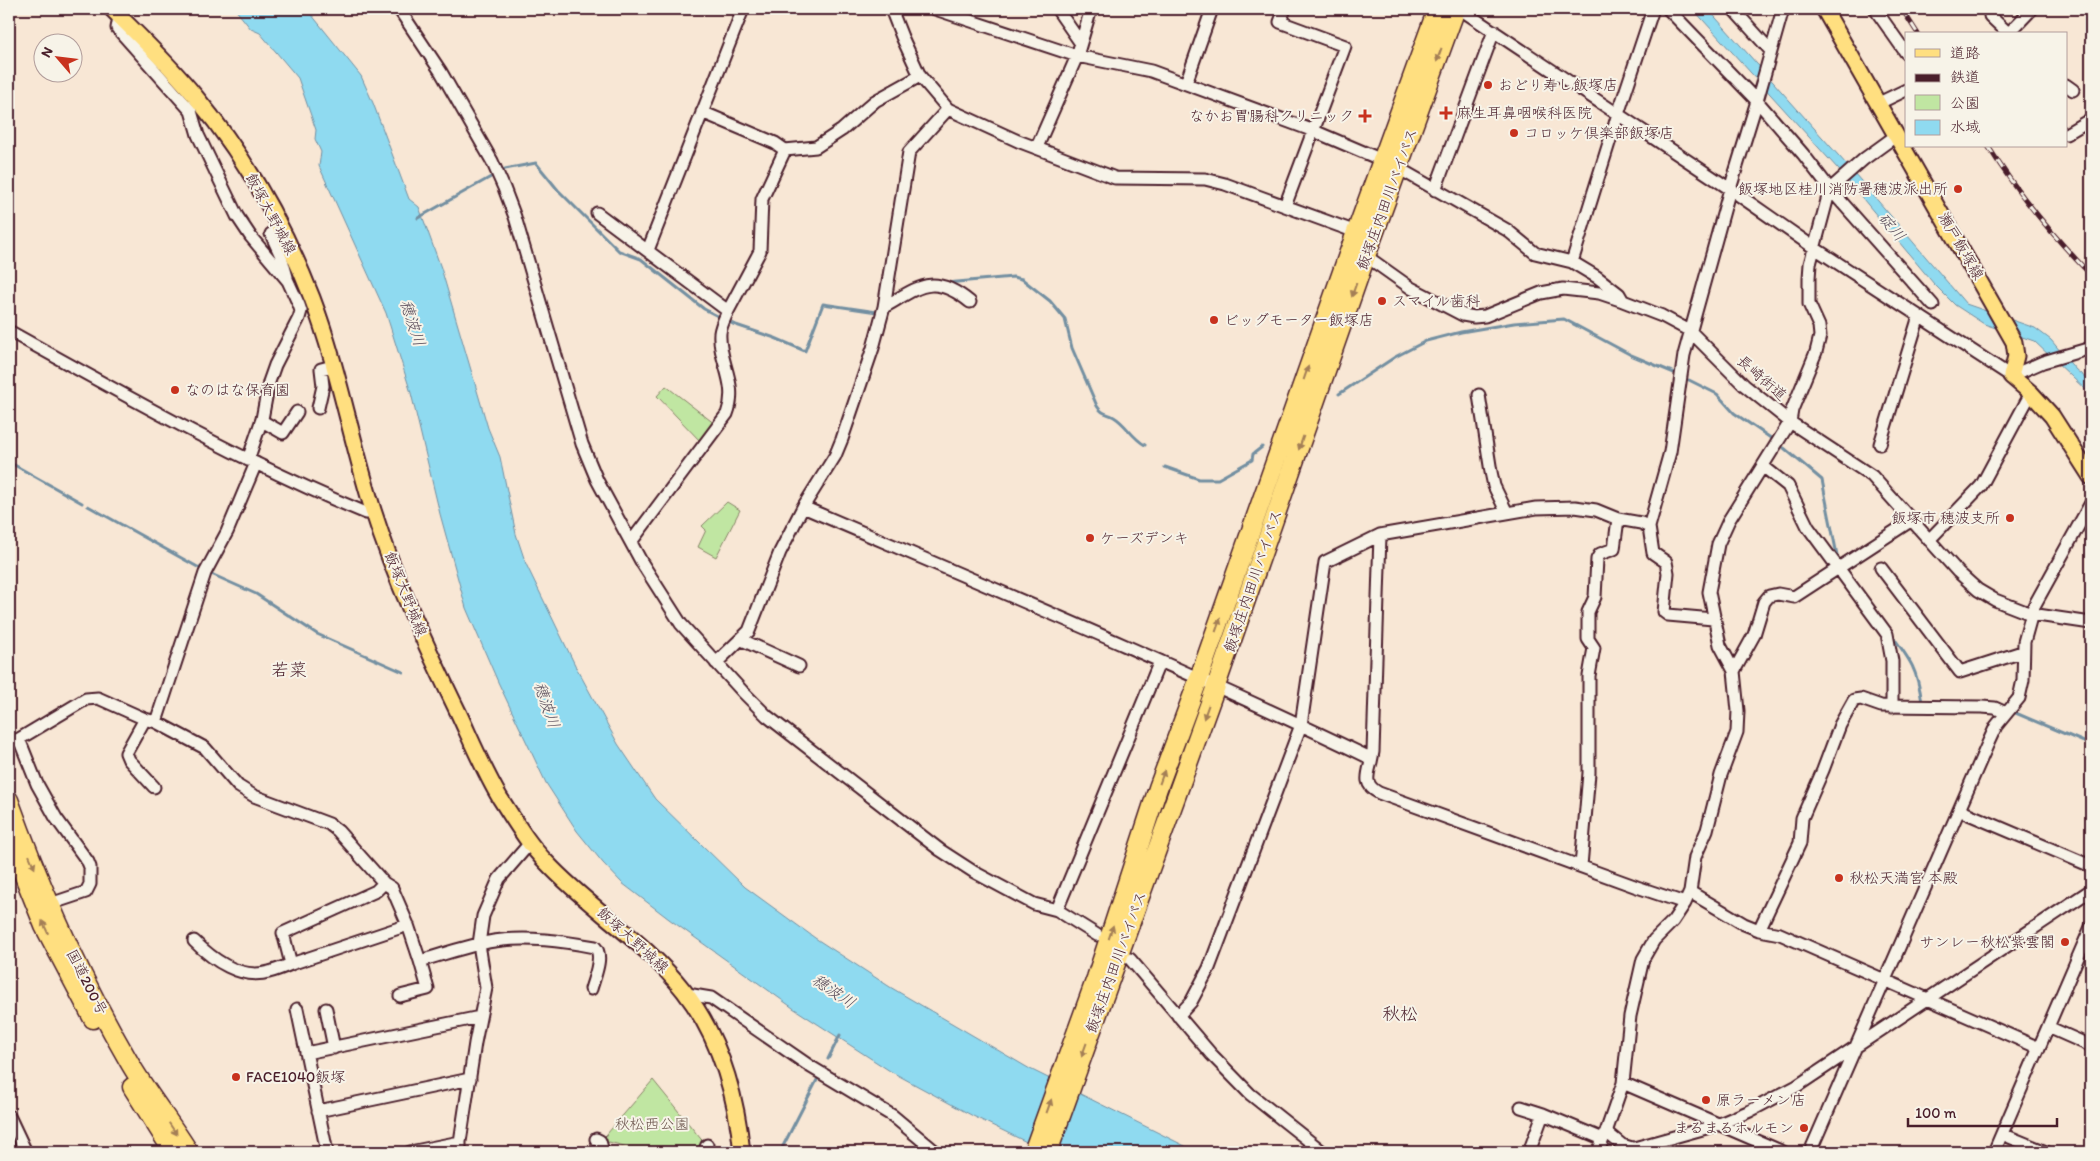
<svg xmlns="http://www.w3.org/2000/svg" width="2100" height="1161" font-family="Itim,'Klee One',sans-serif">
  <rect width="100%" height="100%" fill="#f8e7d5"/>
  <filter id="ink" filterUnits="userSpaceOnUse"><feTurbulence type="fractalNoise" baseFrequency=".02" numOctaves="2"/><feDisplacementMap in="SourceGraphic" scale="10" xChannelSelector="R" yChannelSelector="G"/><feConvolveMatrix kernelMatrix="1 2 1 2 8 2 1 2 1" color-interpolation-filters="sRGB"/></filter>
  <g filter="url(#ink)">
    <path fill="#c0e6a2" stroke="#858266" d="M666,386L715,424L701,442L657,396Z
      M727,502L740,510L716,557L698,547L706,530L702,526Z
      M653,1080L705,1144L702,1152H647L609,1142L603,1146L601,1141Z"/>
    <path fill="#8fdaf0" stroke="#738fa1" d="M235,9H307L361,76L373,103L409,199L419,207L441,268L488,428L500,457L516,534L526,564L576,667L618,744L655,799L745,887L815,938L890,987L1030,1069L1197,1152H1047L973,1116L890,1071L793,1008L669,919L622,883L603,863L577,831L546,783L498,682L466,608L440,514L411,393L386,313L319,166L321,152L315,139L316,130L298,78L260,33L251,29Z
      M1693,9H1708L1855,174L1966,304L2035,328L2051,340L2076,370L2091,382V395L2034,341L1984,324L1955,305L1934,284L1838,169Z"/>
    <g fill="none" stroke-linecap="round" stroke-linejoin="round">
      <path stroke="#738fa1" stroke-width="3" d="M418,218L505,169L536,163L558,190L619,251L641,259L704,309L733,324L775,338L805,351L823,304L877,312
        M946,283L1013,277L1022,279L1050,301L1065,319L1072,348L1097,406C1102,414 1106,413 1114,417C1126,424 1132,438 1145,445
        M1689,380L1717,394L1734,413L1775,441
        M1339,394L1395,357L1426,341L1461,332L1514,323L1564,319L1631,355L1679,375
        M1784,448L1822,480L1838,560
        M9,462L82,503
        M1165,467L1199,479H1218L1252,460L1253,454L1262,447
        M88,506L203,570
        M209,573L256,594L317,634L403,672
        M1891,634C1911,661 1917,669 1922,702H1924
        M2011,711L2091,745
        M828,1059L840,1035
        M780,1152L817,1080
        M2086,1152L2091,1140"/>
      <g stroke="#4a1f2b" stroke-width="15">
        <path id="minor" d="M399,9L441,72L492,161L504,188L515,217L582,444L597,480L642,563L681,624L743,692L767,716L940,850L974,872L1034,904L1057,910L1097,935
          M891,9L902,37L920,76L948,109L1018,141L1115,178L1205,179L1225,184L1356,232L1366,256L1411,288L1463,315L1474,317L1485,316L1541,293L1563,289L1599,293L1623,301
          M935,9L1077,56L1151,71L1314,131L1382,160
          M1057,9L1080,42
          M1285,9L1280,22L1345,46L1285,206
          M1460,9L1730,189L1816,249L2011,376L2043,362L2091,348
          M1668,9L1757,101L1803,154L1830,189L1933,305
          M1733,9L1771,51
          M1875,9L1906,53
          M1990,9V16L2008,33
          M119,17L117,28L191,111L198,135L237,216L251,237L288,281L299,305L301,311L299,318L275,365L269,382L262,419L248,460
          M2008,34L2032,9
          M1186,83L1212,9
          M2066,85L2073,90
          M1879,103L1906,90
          M702,112L775,143L785,150
          M2066,134L2091,119
          M1037,147L1077,56L1091,9
          M1398,168L1507,230L1535,253L1572,262L1597,277L1619,294L1623,301L1662,316L1690,331L1744,385L1790,422L1872,476L1958,572L1978,590L1995,600L2031,614L2091,623
          M1435,190L1494,31
          M597,213L728,311L760,251L762,199L785,150L816,147L842,130L875,101L920,76
          M281,229L271,234L281,256L287,277
          M648,250L743,9
          M1572,262L1618,114L1653,9
          M884,307C919,287 933,272 970,302
          M9,331C126,396 242,462 366,513H374
          M1479,395L1491,472L1494,486L1507,513
          M318,408L323,386L321,369L333,366
          M262,421L283,433L297,412
          M1880,444L1919,316
          M1764,467L1788,486L1808,527L1887,634L1892,661V707
          M803,507C992,588 1181,667 1366,756L1371,762C1367,777 1364,785 1379,793L1637,887L1685,903
          M1929,540L1981,486L2031,393
          M631,542L727,414C739,384 718,361 720,333C721,325 725,318 728,311
          M1881,568L1960,672L2022,652
          M1713,619L1668,615L1664,612L1668,573L1666,562L1653,553L1649,527L1670,452L1684,355L1730,189L1757,101L1783,9
          M742,640L799,666
          M716,663L749,631L780,552L803,507L835,456L842,439L873,348L884,307L909,152L948,109
          M1734,671L1754,635L1764,602L1769,596L1778,594L1794,597L1912,520
          M145,719L126,753L129,760L154,787
          M156,722L205,573L227,532L256,463
          M19,739L37,784L56,818L88,862L90,867V884L86,892L50,904
          M9,742L19,739L86,699L98,698L145,719L156,722L205,748L238,786L254,796L329,824L338,831L384,883L392,888L408,925L420,961C444,954 469,945 494,941C528,936 562,941 595,947C604,956 594,978 591,989
          M1371,762L1373,752L1380,535
          M1959,810L2091,866
          M1581,866L1589,773V676L1594,648L1588,639V612L1595,597L1597,559L1600,554L1614,549L1618,519
          M384,883L376,891L283,933L291,964L408,925
          M1690,892L1744,924L1759,930L1780,934L2039,1048
          M1057,910L1160,661
          M1759,930L1800,843L1802,818L1823,770L1840,725L1854,700L1861,699L1881,706L1982,707L1995,708L2006,713
          M194,941C213,960 241,980 269,972C277,970 284,967 291,964
          M1130,959L1211,1054L1250,1094L1323,1152
          M687,994L711,998L811,1067L893,1116L936,1152
          M400,996L428,989L420,961
          M297,1009L327,1152
          M326,1009L334,1048
          M1178,1016L1191,1002L1209,968L1301,725L1325,562L1380,535L1536,508L1575,507L1596,510L1618,519L1641,523L1649,527
          M2048,1027L2091,1046
          M306,1053L480,1017
          M1623,1083L1783,1152
          M1521,1107L1543,1114L1603,1139
          M318,1111L470,1079
          M9,1116L26,1152
          M2002,1134L2046,1152
          M596,1139L600,1141L603,1152
          M1632,1148L1622,1145L1606,1132L1623,1083L1630,1016L1643,959L1654,940L1673,921L1685,903L1690,892L1695,857L1707,830L1721,775L1737,732L1738,711L1734,671L1720,645L1709,592L1718,544L1729,520L1790,422L1792,410L1816,352L1820,336L1819,326L1809,304V278L1810,264L1830,189L1864,159L1897,135
          M1627,1150L1717,1125L1750,1111L1797,1086L2091,890
          M410,1152L460,1142
          M460,1152V1142L475,1043L486,988L479,944L483,916L499,879L530,843
          M704,1152L707,1145
          M1529,1152L1543,1114
          M1598,1152L1605,1134
          M1810,1152L1989,741L1996,726L2019,698L2023,680L2024,642L2034,606L2091,503
          M1994,1152L2091,927"/>
      </g>
      <g stroke="#4a1f2b" stroke-width="19">
        <path id="major" d="M112,9C140,37 169,64 195,96C244,155 284,226 312,298C338,366 351,440 373,510C395,580 427,648 459,714C472,742 484,771 500,798C515,821 528,844 547,863C590,909 645,941 684,991C720,1037 736,1095 742,1152
          M1824,9L2014,342L2016,356L2011,376L2031,393L2052,416L2091,477"/>
      </g>
      <g stroke="#4a1f2b" stroke-width="21">
        <path id="highway" d="M9,800C41,889 80,977 128,1060C146,1092 170,1121 189,1152
          M9,839L44,926L93,1019
          M132,1087L173,1152
          M1033,1152L1096,978L1158,788L1199,678L1356,232L1437,9
          M1048,1152L1216,686L1366,256L1456,9"/>
      </g>
      <use href="#minor" stroke="#f7f3e8" stroke-width="11"/>
      <use href="#major" stroke="#ffdf80" stroke-width="15"/>
      <use href="#highway" stroke="#ffdf80" stroke-width="18"/>
      <g stroke="#4a1f2b" stroke-width="5">
        <path id="rail" d="M1902,9L1918,34
          M1988,146C2017,193 2053,236 2091,275"/>
      </g>
      <use href="#rail" stroke="#f7f3e8" stroke-width="3" stroke-dasharray="9" stroke-linecap="butt"/>
    </g>
    <defs><path id="oneway-solid" d="M-6-.8H1V-3.2L6.5 0L1 3.2V.8H-6Z" transform="scale(1.25)"/></defs>
    <g fill="#a47f56">
      <use href="#oneway-solid" transform="translate(1439 55) rotate(110)"/>
      <use href="#oneway-solid" transform="translate(1354 290) rotate(109)"/>
      <use href="#oneway-solid" transform="translate(1306 373) rotate(-71)"/>
      <use href="#oneway-solid" transform="translate(1301 443) rotate(109)"/>
      <use href="#oneway-solid" transform="translate(1218 625) rotate(-71)"/>
      <use href="#oneway-solid" transform="translate(1206 712) rotate(110)"/>
      <use href="#oneway-solid" transform="translate(1162 777) rotate(-70)"/>
      <use href="#oneway-solid" transform="translate(32 862) rotate(67)"/>
      <use href="#oneway-solid" transform="translate(45 927) rotate(-115)"/>
      <use href="#oneway-solid" transform="translate(1111 932) rotate(-72)"/>
      <use href="#oneway-solid" transform="translate(1084 1050) rotate(110)"/>
      <use href="#oneway-solid" transform="translate(1049 1106) rotate(-70)"/>
      <use href="#oneway-solid" transform="translate(173 1129) rotate(56)"/>
    </g>
  </g>
  <g fill="#c8321e" stroke="#f7f3e8" stroke-width="2">
    <circle cx="1488" cy="85" r="5"/>
    <path d="M1443.5 105.5h5v5h5v5h-5v5h-5v-5h-5v-5h5z"/>
    <path d="M1362.5 108.5h5v5h5v5h-5v5h-5v-5h-5v-5h5z"/>
    <circle cx="1514" cy="133" r="5"/>
    <circle cx="1958" cy="189" r="5"/>
    <circle cx="1382" cy="301" r="5"/>
    <circle cx="1214" cy="320" r="5"/>
    <circle cx="175" cy="390" r="5"/>
    <circle cx="2010" cy="518" r="5"/>
    <circle cx="1090" cy="538" r="5"/>
    <circle cx="1839" cy="878" r="5"/>
    <circle cx="2065" cy="942" r="5"/>
    <circle cx="236" cy="1077" r="5"/>
    <circle cx="1706" cy="1100" r="5"/>
    <circle cx="1804" cy="1128" r="5"/>
  </g>
  <g text-anchor="middle" dominant-baseline="central" stroke-width="4" stroke-linejoin="round" paint-order="stroke">
    <g font-size="15" fill="#4a1f2b" stroke="#f7f3e8" text-anchor="start">
      <text x="1498" y="85">おどり寿し飯塚店</text>
      <text x="1457" y="113">麻生耳鼻咽喉科医院</text>
      <text x="1354" y="116" text-anchor="end">なかお胃腸科クリニック</text>
      <text x="1524" y="133">コロッケ倶楽部飯塚店</text>
      <text x="1948" y="189" text-anchor="end">飯塚地区桂川消防署穂波派出所</text>
      <text x="1392" y="301">スマイル歯科</text>
      <text x="1224" y="320">ビッグモーター飯塚店</text>
      <text x="185" y="390">なのはな保育園</text>
      <text x="2000" y="518" text-anchor="end">飯塚市 穂波支所</text>
      <text x="1100" y="538">ケーズデンキ</text>
      <text x="1849" y="878">秋松天満宮 本殿</text>
      <text x="2055" y="942" text-anchor="end">サンレー秋松紫雲閣</text>
      <text x="246" y="1077">FACE1040飯塚</text>
      <text x="1716" y="1100">原ラーメン店</text>
      <text x="1794" y="1128" text-anchor="end">まるまるホルモン</text>
    </g>
    <g font-size="15" fill="#4a1f2b" stroke="#f7f3e8">
      <text transform="translate(1387 199) rotate(-70)">飯塚庄内田川バイパス</text>
      <text transform="translate(271 214) rotate(62)">飯塚大野城線</text>
      <text transform="translate(1961 246) rotate(60)">瀬戸飯塚線</text>
      <text transform="translate(1762 378) rotate(41)">長崎街道</text>
      <text transform="translate(1253 581) rotate(-71)">飯塚庄内田川バイパス</text>
      <text transform="translate(406 594) rotate(68)">飯塚大野城線</text>
      <text transform="translate(633 940) rotate(42)">飯塚大野城線</text>
      <text transform="translate(1116 962) rotate(-70)">飯塚庄内田川バイパス</text>
      <text transform="translate(87 982) rotate(63)">国道200号</text>
    </g>
    <g font-size="15" fill="#685149" stroke="#f7f3e8">
      <text x="652" y="1124">秋松西公園</text>
    </g>
    <g font-size="16" font-style="italic" fill="#5b4e5c" stroke="#f7f3e8">
      <text transform="translate(1892 227) rotate(49)">碇川</text>
      <text transform="translate(413 323) rotate(72)">穂波川</text>
      <text transform="translate(547 705) rotate(71)">穂波川</text>
      <text transform="translate(834 991) rotate(34)">穂波川</text>
    </g>
    <g font-size="18" fill="#4a1f2b" stroke="#f7f3e8">
      <text x="289" y="670">若菜</text>
      <text x="1400" y="1014">秋松</text>
    </g>
  </g>
  <rect width="2100" height="1161" fill="none" stroke="#f7f3e8" stroke-width="30"/>
  <rect x="15" y="15" width="2070" height="1131" fill="none" stroke="#4a1f2b" stroke-width="2" filter="url(#ink)"/>
  <rect x="1905" y="32" width="162" height="115" fill="#f7f3e8" stroke="#b29e9c"/>
  <rect x="1915" y="49" width="25" height="8" fill="#ffdf80" stroke="#b29e9c"/>
  <text x="1950" y="58" font-size="15" fill="#4a1f2b">道路</text>
  <rect x="1915" y="74" width="25" height="8" fill="#4a1f2b" stroke="#b29e9c"/>
  <text x="1950" y="82" font-size="15" fill="#4a1f2b">鉄道</text>
  <rect x="1915" y="95" width="25" height="15" fill="#c0e6a2" stroke="#b29e9c"/>
  <text x="1950" y="108" font-size="15" fill="#4a1f2b">公園</text>
  <rect x="1915" y="120" width="25" height="15" fill="#8fdaf0" stroke="#b29e9c"/>
  <text x="1950" y="132" font-size="15" fill="#4a1f2b">水域</text>
  <g transform="translate(58 58) rotate(298)"><circle r="24" fill="#f7f3e8" stroke="#b29e9c"/>
  <path d="M0-4L9 19L0 12L-9 19Z" fill="#c8321e"/>
  <text y="-8" font-size="14" font-weight="bold" text-anchor="middle" fill="#4a1f2b">N</text>
  </g>
  <path d="M1908 1118v8h149v-8" fill="none" stroke="#4a1f2b" stroke-width="2.5"/>
  <text x="1915" y="1118" font-size="15" fill="#4a1f2b" stroke="#f7f3e8" stroke-width="4" paint-order="stroke">100 m</text>
</svg>
